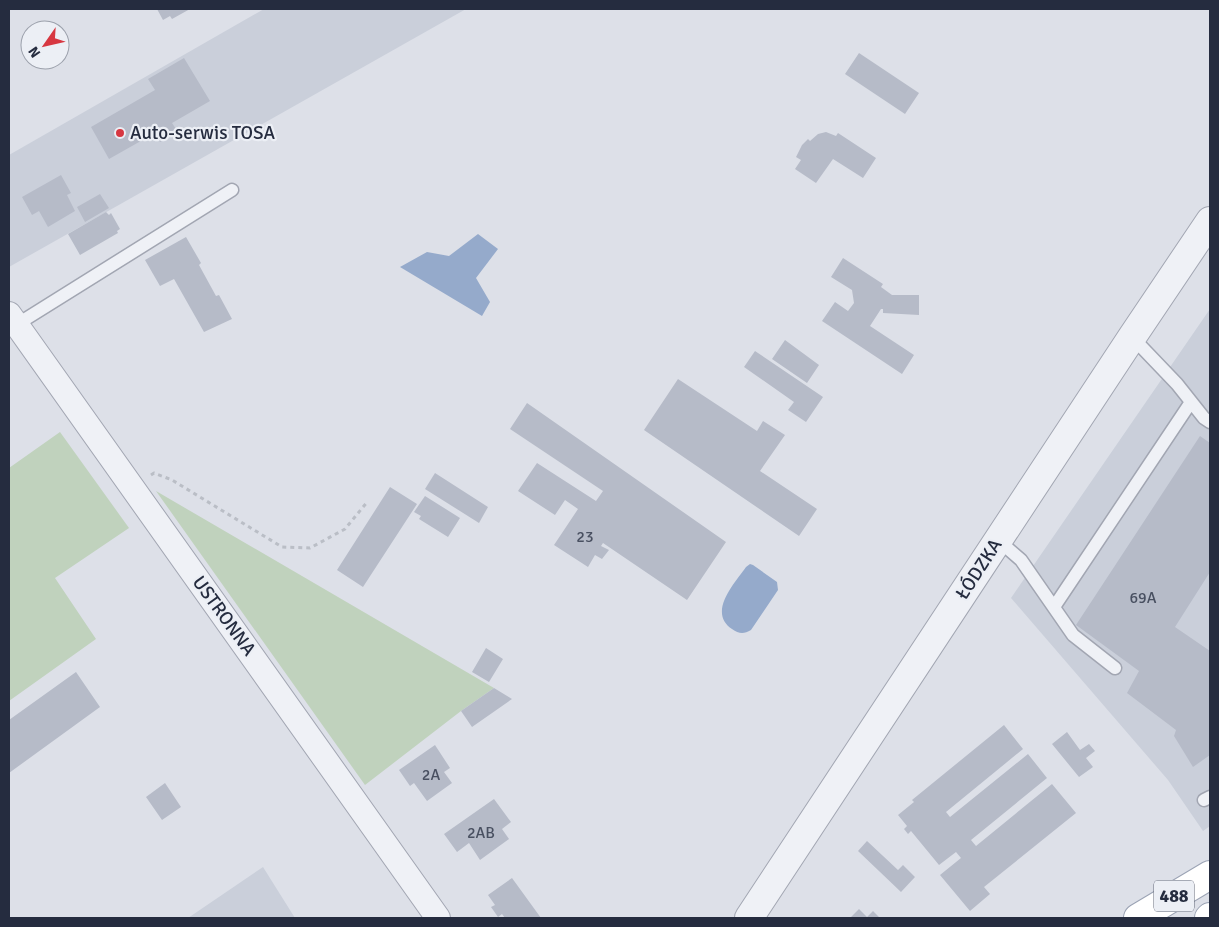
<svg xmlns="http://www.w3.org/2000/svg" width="1219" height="927" font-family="Signika,sans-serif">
  <rect width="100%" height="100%" fill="#dde0e8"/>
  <path fill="#cacfda" d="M264,9H466L9,267V155Z
    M1210,309V826L1203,831L1168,780L1011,598Z
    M263,867L295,918H188Z"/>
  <path fill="#c0d2bd" d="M60,432L129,528L55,578L96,639L9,701V468Z
    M156,491L494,688L461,711L365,785Z"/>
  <path fill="#95aacb" d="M478,234L498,249L476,278L490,302L482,316L400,267L427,252L449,256Z
    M750,564L753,565L777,582L778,590L751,630C744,634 739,634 732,629C707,612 735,583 746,567Z"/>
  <path fill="#b6bbc8" d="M157,9H190L172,19L170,16L163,20Z
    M859,53L919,93L905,114L845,74Z
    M184,58L210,101L172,123L178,132L160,142L155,133L109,159L91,127L155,90L148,79Z
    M826,132L836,136L838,133L876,158L863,178L833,159L816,183L795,169L801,160L796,157L802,145L808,139L810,141L818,134Z
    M61,175L71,193L67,195L75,211L48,227L39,211L32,215L22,197Z
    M100,194L109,208L85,222L77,207Z
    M106,212L109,215L111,213L120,229L117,231L118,233L80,255L68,234Z
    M186,237L201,263L199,265L216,296L219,295L232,319L204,332L174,279L160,286L145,260Z
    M843,258L883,284L881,287L892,295H919V315L883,313V309H881L870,326L914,355L902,374L822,321L835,302L848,311L854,303L852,290L831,277Z
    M785,340L819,365L807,383L772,359Z
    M755,351L823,397L806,422L788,410L794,402L744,367Z
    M678,379L757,431L763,421L785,435L760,471L817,509L799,536L644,430Z
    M527,403L726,542L687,600L603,543L601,546L609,550L602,559L595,555L588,567L554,545L578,509L565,500L555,515L518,491L537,463L596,501L603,491L510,429Z
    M1200,436L1210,443V572L1175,627L1210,651V755L1193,767L1174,736L1176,730L1127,693L1139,671L1076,625Z
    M435,473L488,507L479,523L425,489Z
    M390,487L417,504L363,587L337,570Z
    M425,496L460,518L448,537L419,519L421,516L414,512Z
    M486,648L503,659L489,682L472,672Z
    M76,672L100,707L9,773V720Z
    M494,688L512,699L472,727L461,711Z
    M1004,725L1023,749L946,812L950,817L1028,754L1047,778L971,840L976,846L1052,784L1076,813L984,887L990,894L970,911L940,875L961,858L956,852L939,865L911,831L908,834L904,829L907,826L898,815L914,802L912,800Z
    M1067,732L1080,750L1089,744L1095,751L1086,758L1093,767L1079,777L1052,744Z
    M435,745L450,768L444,772L452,783L427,801L414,783L410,786L399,770Z
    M165,783L181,807L162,820L146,797Z
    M494,799L511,822L502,829L509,839L480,860L469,843L457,852L444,834Z
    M867,841L898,870L903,865L915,877L901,892L858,851Z
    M512,878L541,918H505L502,914L498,917L491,907L495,905L488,895Z
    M859,909L867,917L873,911L879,917L850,918Z"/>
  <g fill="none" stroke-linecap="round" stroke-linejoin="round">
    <g stroke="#a2a6b2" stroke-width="15">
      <path id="service" d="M16,325L232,190
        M1132,337L1177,384L1204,418L1210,422
        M998,540L1021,560L1073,635L1115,668
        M1054,607L1191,402
        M1204,800L1210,797"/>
    </g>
    <g stroke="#a2a6b2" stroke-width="26">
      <path id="minor" d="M9,314L438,918"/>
    </g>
    <g stroke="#a2a6b2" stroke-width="30">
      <path id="tertiary" d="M749,918L1132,337L1210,221"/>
    </g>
    <g stroke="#9ba3b4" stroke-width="30">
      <path id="primary" d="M1138,918L1210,875
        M1209,918L1210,917"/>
    </g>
    <path stroke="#babec6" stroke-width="3" stroke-dasharray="4 4" stroke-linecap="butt" d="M151,475L154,473L172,480L282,547L310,548L345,529L368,501"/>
    <use href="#service" stroke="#eff1f6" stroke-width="12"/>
    <use href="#minor" stroke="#eff1f6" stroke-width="24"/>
    <use href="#tertiary" stroke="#eff1f6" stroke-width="28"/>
    <use href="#primary" stroke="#fff" stroke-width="28"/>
  </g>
  <circle fill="#d73741" stroke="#eceff5" stroke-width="2" cx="120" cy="133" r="5"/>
  <g text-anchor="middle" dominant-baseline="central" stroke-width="4.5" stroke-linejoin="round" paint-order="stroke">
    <g font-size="16" fill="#495061">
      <text x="585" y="537">23</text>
      <text x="1143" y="598">69A</text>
      <text x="431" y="775">2A</text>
      <text x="481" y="833">2AB</text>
    </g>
    <rect fill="#eceff5" stroke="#616676" stroke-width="1" x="1154" y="880.5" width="40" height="31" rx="4"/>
    <g font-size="18" font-weight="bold" fill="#252c3f">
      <text x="1174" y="896">488</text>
    </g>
    <g font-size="19" fill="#252c3f" stroke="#eceff5" text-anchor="start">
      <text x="130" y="133">Auto-serwis TOSA</text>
    </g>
    <g font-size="19" fill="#252c3f" stroke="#eceff5">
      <text transform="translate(979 569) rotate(-57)">ŁÓDZKA</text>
      <text transform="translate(224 616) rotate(54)">USTRONNA</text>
    </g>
  </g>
  <rect width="1219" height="927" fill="none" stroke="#252c3f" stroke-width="20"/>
  <g transform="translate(45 45) rotate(236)"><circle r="24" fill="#eceff5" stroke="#9ca1ac"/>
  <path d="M0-4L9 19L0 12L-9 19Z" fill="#d73741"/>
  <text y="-8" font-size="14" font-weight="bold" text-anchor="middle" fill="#252c3f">N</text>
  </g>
</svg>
